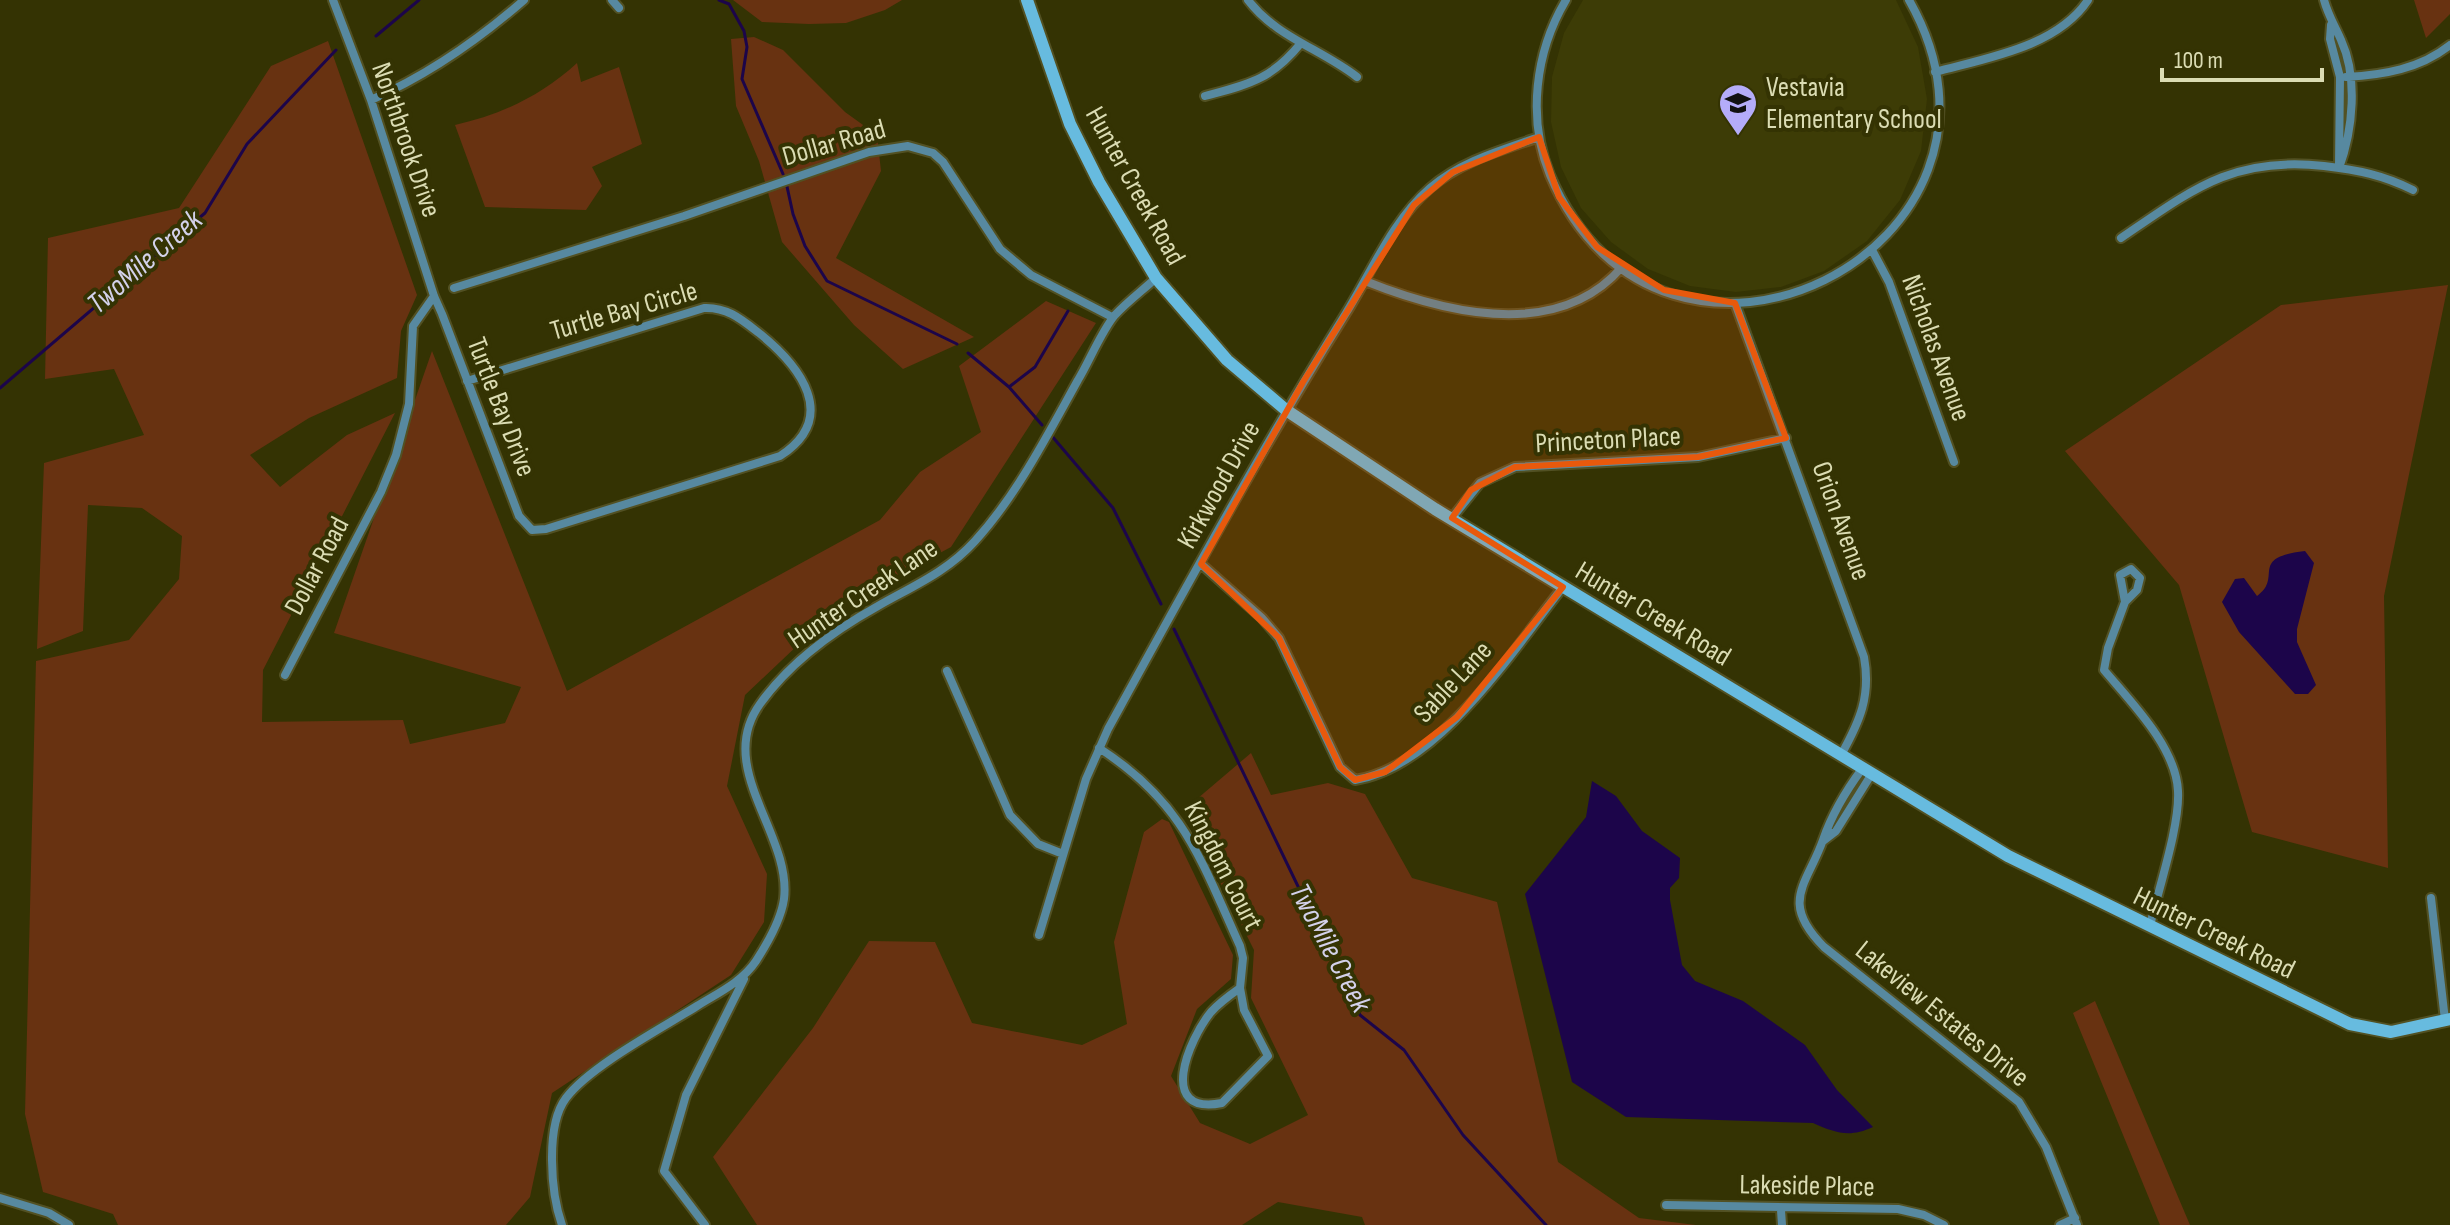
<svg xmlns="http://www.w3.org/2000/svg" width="2450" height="1225" font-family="'Sofia Sans Condensed',sans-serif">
  <rect width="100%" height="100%" fill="#343303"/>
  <path fill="#3d3c06" d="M1583,0H1896L1918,47L1927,99L1921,151L1900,200L1867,241L1824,271L1781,287L1736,292L1690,286L1648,269L1611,242L1581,208L1561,167L1551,122L1552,77L1564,33Z"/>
  <path fill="#683211" d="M733,0H902L885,10L846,23L809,24L762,22Z
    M2414,0H2450V14L2426,38Z
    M754,37L783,50L845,112L877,135L881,171L836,258L974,337L903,369L854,325L782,242L759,161L736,106L731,39Z
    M328,41L417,295L401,331L397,378L309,418L250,455L280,487L347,435L395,413L263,670L262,722L403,720L410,744L505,723L521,687L334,633L432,351L567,691L880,520L920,472L981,432L959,366L1046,301L1096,323L951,547L837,608L745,695L727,786L767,874L764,922L731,975L552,1093L530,1197L506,1225H118L113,1214L43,1192L25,1114L36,661L129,640L179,579L182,536L142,508L88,505L83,631L37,649L44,463L144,435L114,369L45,379L48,238L179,208L271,66Z
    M577,63L581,82L619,67L642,144L592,167L602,186L586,210L485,207L455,125C502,114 541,96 577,63Z
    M2448,285L2384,596L2388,868L2252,832L2179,585L2065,451L2281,305Z
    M1251,753L1271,795L1328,783L1365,794L1412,878L1497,902L1558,1162L1639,1218L1696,1225H1365L1362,1217L1278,1202L1242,1225H757L713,1157L813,1028L869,941L935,942L972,1023L1082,1045L1127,1024L1114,942L1144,832L1162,819L1169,822L1233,955L1231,979L1197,1009L1171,1076L1200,1123L1250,1144L1308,1115L1251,998L1254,950L1184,810Z
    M2095,1001L2190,1225H2160L2073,1013Z"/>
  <path fill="#1c054a" d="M2305,551L2314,563L2297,629V642L2316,685L2308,694H2295L2239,632L2222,602L2235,579L2244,578L2257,596C2284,577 2247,558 2305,551Z
    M1592,781L1616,796L1642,831L1680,858L1679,878L1670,888V900L1682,965L1695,981L1743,1001L1805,1045L1837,1090L1873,1127C1849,1138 1836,1133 1813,1123L1626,1117L1572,1082L1525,894L1586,817Z"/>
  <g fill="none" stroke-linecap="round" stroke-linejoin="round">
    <path stroke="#1c054a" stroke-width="3" d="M719,0L729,4L744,31L747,47L742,79L783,174
      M376,36L419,0
      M786,182L793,214L805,246L827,281L957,344
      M968,353L1009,387L1042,425
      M1009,387L1035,367L1068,311
      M0,388L205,213L247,144L336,50
      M1051,435L1113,508L1161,604
      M1174,629L1360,1015L1404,1050L1463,1135L1546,1225"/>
    <g stroke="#525123" stroke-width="12">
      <path id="minor" d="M333,0L371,100L434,296L442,314L519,516L532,530L546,529L780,456C840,417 800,366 759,333C741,319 727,307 704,308L467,381
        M612,0L619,8
        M1248,0C1276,37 1321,49 1357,77
        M1566,0C1535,52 1527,119 1550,175C1662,441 2050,248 1909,0
        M2324,0C2328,15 2335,26 2341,40C2358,77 2353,130 2339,168
        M2331,25L2330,39L2340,77L2339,165
        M1935,72C1986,58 2057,47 2088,0
        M2346,77C2383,75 2420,69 2450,45
        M1205,96C1249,84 1271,80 1301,43
        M371,100C428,75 477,41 524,0
        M2121,238C2193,189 2233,156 2324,166C2358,170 2383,175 2413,190
        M1872,250L1889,282L1954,462
        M1365,281C1445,313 1557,342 1622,267
        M454,288L684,216L869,152L908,146L933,153L943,162L1000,249L1031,275L1112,317
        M1735,303L1864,657C1871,696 1860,721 1841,755
        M1452,518L1480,483L1515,467L1698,457L1786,438
        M1201,564L1262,618L1279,638L1340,767L1355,780C1439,767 1513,650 1563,587
        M2131,569L2140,578L2137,590L2125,602L2120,575Z
        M2125,602L2108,648L2104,670C2131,702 2176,747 2178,791C2180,826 2158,890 2150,926
        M947,671L1010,815L1038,844L1063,854
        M285,675L381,492L396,455L409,404L413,326L434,296
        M1099,748C1184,803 1200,858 1240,946L1243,958L1240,988
        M1862,769C1845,792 1832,814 1823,840C1807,885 1779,902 1824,947L2019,1102L2046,1147L2077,1225
        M1823,841L1836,831L1871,775
        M2431,898L2445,1020
        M1039,935L1086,779L1108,729C1185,589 1262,448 1346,313C1372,271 1392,221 1430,188C1461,161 1502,150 1539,137
        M1240,988L1244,1010L1268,1056L1222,1103C1156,1116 1189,1039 1211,1012C1219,1003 1230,995 1240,988Z
        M0,1198L49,1213L69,1225
        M1666,1205L1898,1209L1924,1215L1944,1225
        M1781,1210L1782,1225
        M562,1225C551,1194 545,1126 566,1098C590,1066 662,1028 697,1006C718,993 742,982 756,961C767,944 781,920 784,899C792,834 714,768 760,704C790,662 833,631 878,606C913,586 947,572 975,541C1017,495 1048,434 1078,380C1089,362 1102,330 1115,315C1127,302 1143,290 1156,278
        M705,1225L664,1171L686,1095L744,979
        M2060,1225L2075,1218"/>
    </g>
    <g stroke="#525123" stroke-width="16">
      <path id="secondary" d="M1027,0L1070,124L1099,182L1156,278L1227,360L1286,410L1435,509L2008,856L2350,1024L2391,1032L2450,1019"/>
    </g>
    <use href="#minor" stroke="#5789a0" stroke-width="8"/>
    <use href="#secondary" stroke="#67bbdf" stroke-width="12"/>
  </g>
  <path fill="#e8590c" fill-opacity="0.2" stroke="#e8590c" stroke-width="6" stroke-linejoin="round" d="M1539,137L1559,197L1597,247L1664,290L1735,303L1786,438L1698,457L1515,467L1471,490L1452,518L1563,587L1457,717L1385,772L1355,780L1340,767L1279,638L1201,564L1303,382L1414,205L1453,172Z"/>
  <defs>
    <g id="school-pin" transform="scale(2)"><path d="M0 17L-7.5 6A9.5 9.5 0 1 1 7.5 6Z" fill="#b4acf9" stroke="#343303"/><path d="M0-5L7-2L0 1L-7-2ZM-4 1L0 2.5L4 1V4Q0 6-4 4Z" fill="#111"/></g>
  </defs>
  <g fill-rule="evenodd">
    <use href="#school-pin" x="1738" y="103"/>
  </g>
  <g text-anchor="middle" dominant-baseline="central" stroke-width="8" stroke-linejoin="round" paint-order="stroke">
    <g font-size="28" fill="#dbdcb3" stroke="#343303" text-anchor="start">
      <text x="1766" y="87">Vestavia<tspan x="1766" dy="32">Elementary School</tspan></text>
    </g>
    <g font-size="28" fill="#dbdcb3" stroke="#343303">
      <text transform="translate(406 140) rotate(71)">Northbrook Drive</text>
      <text transform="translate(834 143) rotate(-16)">Dollar Road</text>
      <text transform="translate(1135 186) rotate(61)">Hunter Creek Road</text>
      <text transform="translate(624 311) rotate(-16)">Turtle Bay Circle</text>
      <text transform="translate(1936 348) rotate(70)">Nicholas Avenue</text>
      <text transform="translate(501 407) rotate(69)">Turtle Bay Drive</text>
      <text transform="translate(1608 440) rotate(-3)">Princeton Place</text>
      <text transform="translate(1219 485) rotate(-61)">Kirkwood Drive</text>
      <text transform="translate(1841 521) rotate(70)">Orion Avenue</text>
      <text transform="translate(317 566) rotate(-62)">Dollar Road</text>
      <text transform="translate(863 594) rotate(-34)">Hunter Creek Lane</text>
      <text transform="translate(1653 614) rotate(31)">Hunter Creek Road</text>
      <text transform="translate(1453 682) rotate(-47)">Sable Lane</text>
      <text transform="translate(1223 866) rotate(63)">Kingdom Court</text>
      <text transform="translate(2214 933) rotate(26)">Hunter Creek Road</text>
      <text transform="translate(1942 1014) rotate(39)">Lakeview Estates Drive</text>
      <text transform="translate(1807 1186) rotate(1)">Lakeside Place</text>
    </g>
    <g font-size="30" font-style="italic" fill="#d3d1ea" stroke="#343303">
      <text transform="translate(145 262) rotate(-41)">TwoMile Creek</text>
      <text transform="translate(1330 948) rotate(62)">TwoMile Creek</text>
    </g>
  </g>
  <path d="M2162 68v12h160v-12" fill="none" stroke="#dbdcb3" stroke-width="4"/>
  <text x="2174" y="68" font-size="24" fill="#dbdcb3" stroke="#343303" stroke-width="6" paint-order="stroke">100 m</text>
</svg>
